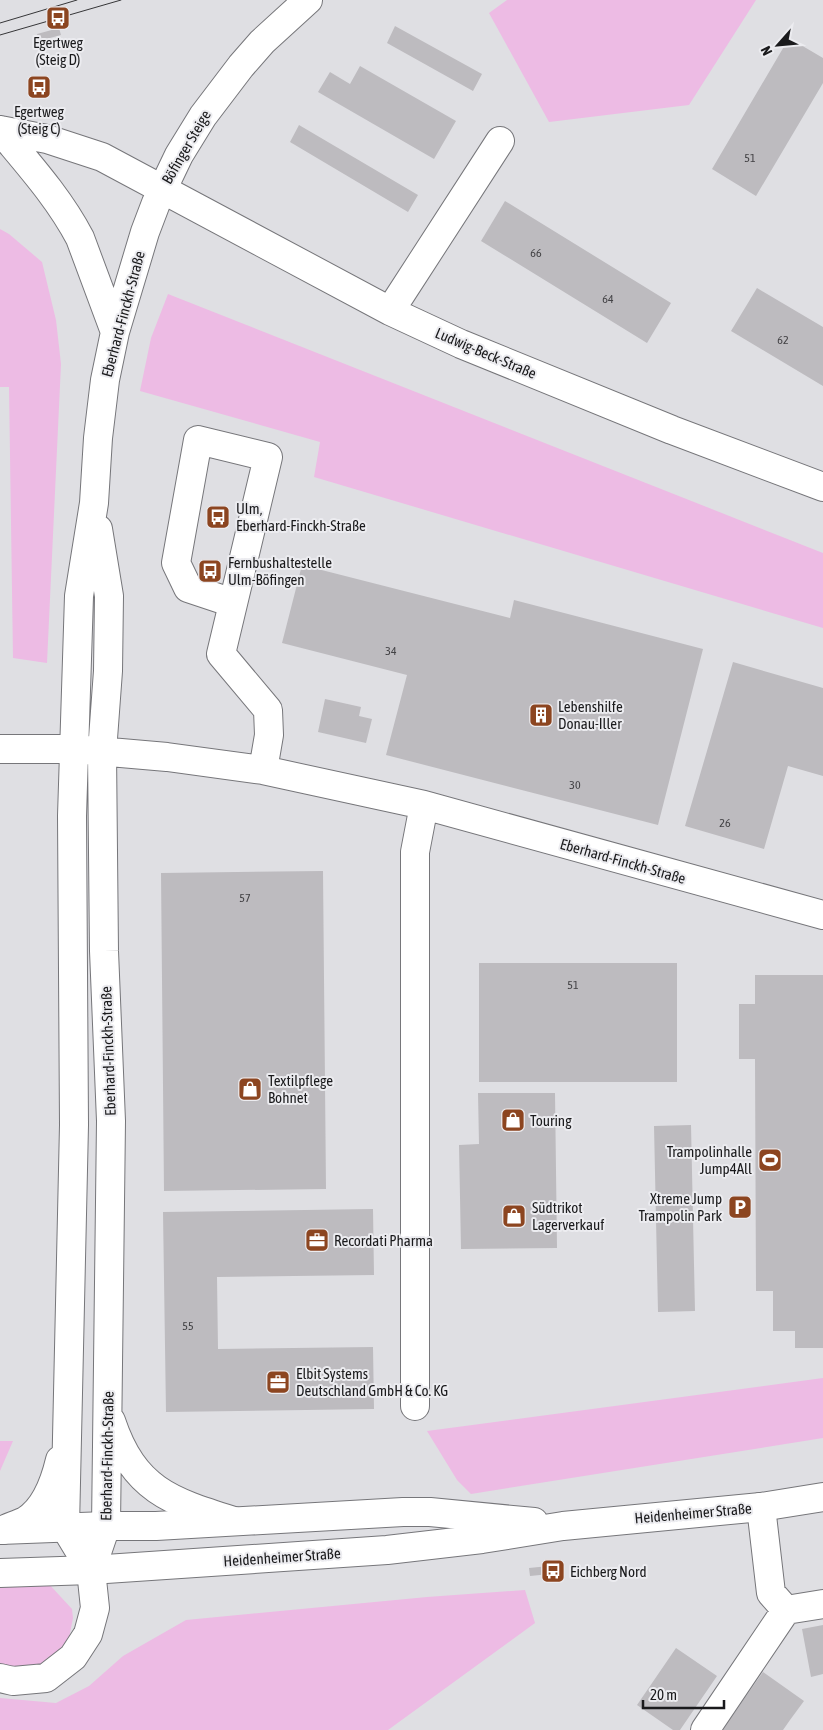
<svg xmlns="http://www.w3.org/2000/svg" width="823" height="1730" font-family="'Asap Condensed',sans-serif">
  <rect width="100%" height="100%" fill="#dfdfe3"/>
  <path fill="#edbbe4" d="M507,0H756L689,105L549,122L489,13Z
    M0,229L9,234L42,262L56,320L61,364L47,663L13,658L9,387H0Z
    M168,294L823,553V628L314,477L320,442L140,391L151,338Z
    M823,1378V1438L471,1494L457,1480L427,1431Z
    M0,1441H13L0,1471Z
    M0,1580L48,1583L72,1609L73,1618L69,1638L52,1659L32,1668H0Z
    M525,1590L535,1623L388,1730H0V1698L56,1703L89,1686L123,1656L186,1620L427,1597Z"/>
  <path fill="#bdbbbf" d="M395,26L482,74L473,91L387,43Z
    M59,28L61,35L39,41L37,34Z
    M789,38L823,58V83L756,196L712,169Z
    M360,66L456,121L434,159L318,92L330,72L350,84Z
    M299,125L418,195L408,212L290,142Z
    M505,201L671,303L647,343L481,241Z
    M757,288L823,327V386L731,331Z
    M302,565L510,618L514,600L703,649L658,825L386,755L407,675L282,643Z
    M733,662L823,688V776L788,766L764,849L685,826Z
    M325,699L361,707L359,716L372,719L366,743L318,732Z
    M323,871L326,1189L164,1191L161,873Z
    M479,963H677V1082H479Z
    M755,975H823V1348H795V1331H773V1291H756L755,1059H739V1004H755Z
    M478,1093H555L557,1248L461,1249L459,1145L479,1144Z
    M691,1125L695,1311L658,1312L654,1126Z
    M373,1209L374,1275L217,1277L218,1349L373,1347L374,1409L166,1412L163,1212Z
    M549,1566L550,1574L530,1576L529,1568Z
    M823,1625V1674L811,1677L802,1629Z
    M676,1648L717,1676L680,1730H673L637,1705Z
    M763,1672L804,1701L790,1720L783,1730H722Z"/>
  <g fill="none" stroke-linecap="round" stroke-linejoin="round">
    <g stroke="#76767a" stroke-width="30">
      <path id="minor" d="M0,130L47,139L102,157L390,311L461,344L672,430L823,487
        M0,130C29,165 59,198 80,238L115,332
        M390,311L500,141
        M233,603L188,588L176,563L198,440L268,457L221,654L268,710L269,735L263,770
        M0,749H75L167,757L263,770L424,805L823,915
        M415,1406V852L424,805
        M111,1421C134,1490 170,1501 234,1521
        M761,1507L771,1593L786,1610
        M3,1530C10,1527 18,1524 25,1521C45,1509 55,1481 60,1460
        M91,1570L65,1527L74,1125L72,816L79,596L94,503L98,438L105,380L115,332L145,232L156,203L179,155L203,116L241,66L262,42L308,0
        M0,1678L13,1681L46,1678L73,1657L88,1634L95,1608L91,1570L106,1526L111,1121L104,951L102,752L108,671L109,596L98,529
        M705,1730L786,1610L823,1604"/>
    </g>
    <g stroke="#76767a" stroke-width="30">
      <path id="major" d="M0,1530L106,1526H156L403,1512H430L534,1522
        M0,1573L91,1570L387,1550L482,1539L563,1526L761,1507L823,1497"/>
    </g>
    <use href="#minor" stroke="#fff" stroke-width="28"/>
    <use href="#major" stroke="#fff" stroke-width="28"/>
    <path stroke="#363638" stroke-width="1" d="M0,23L77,0
      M0,35L121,0"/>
  </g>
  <defs>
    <g id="bus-square" transform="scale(1.25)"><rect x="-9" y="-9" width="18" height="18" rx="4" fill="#8c4520" stroke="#ececf0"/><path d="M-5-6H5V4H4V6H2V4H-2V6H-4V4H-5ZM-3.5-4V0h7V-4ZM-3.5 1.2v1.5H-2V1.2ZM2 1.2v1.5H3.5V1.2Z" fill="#fff"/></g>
    <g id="building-square" transform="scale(1.25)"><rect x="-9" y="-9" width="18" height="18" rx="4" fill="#8c4520" stroke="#ececf0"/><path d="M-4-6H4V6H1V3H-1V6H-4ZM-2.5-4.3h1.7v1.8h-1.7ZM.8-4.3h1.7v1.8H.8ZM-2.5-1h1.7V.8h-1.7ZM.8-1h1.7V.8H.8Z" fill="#fff"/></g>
    <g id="shop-square" transform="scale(1.25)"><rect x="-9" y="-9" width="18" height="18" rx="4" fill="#8c4520" stroke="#ececf0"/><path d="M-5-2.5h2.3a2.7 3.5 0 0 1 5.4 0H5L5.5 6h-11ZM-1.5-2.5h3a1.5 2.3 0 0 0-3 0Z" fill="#fff"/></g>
    <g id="stadium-square" transform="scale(1.25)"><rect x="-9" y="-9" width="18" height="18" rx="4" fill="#8c4520" stroke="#ececf0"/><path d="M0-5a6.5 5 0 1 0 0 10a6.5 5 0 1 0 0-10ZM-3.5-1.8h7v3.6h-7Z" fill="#fff"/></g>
    <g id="parking-square" transform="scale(1.25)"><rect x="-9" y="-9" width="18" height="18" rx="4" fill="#8c4520" stroke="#ececf0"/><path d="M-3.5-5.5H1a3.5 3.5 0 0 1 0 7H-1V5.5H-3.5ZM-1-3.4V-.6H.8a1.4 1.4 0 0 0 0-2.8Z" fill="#fff"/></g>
    <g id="office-square" transform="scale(1.25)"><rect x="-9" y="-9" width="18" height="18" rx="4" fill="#8c4520" stroke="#ececf0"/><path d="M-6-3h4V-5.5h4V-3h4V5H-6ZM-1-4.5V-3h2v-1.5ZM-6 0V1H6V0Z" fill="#fff"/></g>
  </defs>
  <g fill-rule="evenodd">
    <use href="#bus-square" x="58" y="18"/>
    <use href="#bus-square" x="39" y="87"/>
    <use href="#bus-square" x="218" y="517"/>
    <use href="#bus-square" x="210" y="571"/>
    <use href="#building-square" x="541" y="715"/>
    <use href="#shop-square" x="250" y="1089"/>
    <use href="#shop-square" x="513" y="1120"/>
    <use href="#stadium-square" x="770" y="1160"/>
    <use href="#parking-square" x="740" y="1207"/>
    <use href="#shop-square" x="514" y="1216"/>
    <use href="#office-square" x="317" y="1240"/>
    <use href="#office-square" x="278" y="1382"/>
    <use href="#bus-square" x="553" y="1571"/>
  </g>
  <g text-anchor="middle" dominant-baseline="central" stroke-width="4" stroke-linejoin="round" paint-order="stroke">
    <g font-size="12" fill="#434245">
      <text x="750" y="158">51</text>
      <text x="536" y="253">66</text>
      <text x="608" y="299">64</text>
      <text x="783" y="340">62</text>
      <text x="391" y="651">34</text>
      <text x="575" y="785">30</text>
      <text x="725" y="823">26</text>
      <text x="245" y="898">57</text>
      <text x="573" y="985">51</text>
      <text x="188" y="1326">55</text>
    </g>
    <g font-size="15" fill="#1a1a1c" stroke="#ececf0" text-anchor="start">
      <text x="58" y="42" text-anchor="middle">Egertweg<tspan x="58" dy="17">(Steig D)</tspan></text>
      <text x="39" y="111" text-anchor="middle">Egertweg<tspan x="39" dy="17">(Steig C)</tspan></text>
      <text x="236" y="508">Ulm,<tspan x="236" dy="17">Eberhard-Finckh-Straße</tspan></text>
      <text x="228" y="562">Fernbushaltestelle<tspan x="228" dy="17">Ulm-Böfingen</tspan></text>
      <text x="558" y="706">Lebenshilfe<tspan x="558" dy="17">Donau-Iller</tspan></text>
      <text x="268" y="1080">Textilpflege<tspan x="268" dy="17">Bohnet</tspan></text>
      <text x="530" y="1120">Touring</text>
      <text x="752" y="1151" text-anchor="end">Trampolinhalle<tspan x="752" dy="17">Jump4All</tspan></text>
      <text x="722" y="1198" text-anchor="end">Xtreme Jump<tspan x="722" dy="17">Trampolin Park</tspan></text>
      <text x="532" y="1207">Südtrikot<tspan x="532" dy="17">Lagerverkauf</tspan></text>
      <text x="334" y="1240">Recordati Pharma</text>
      <text x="296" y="1373">Elbit Systems<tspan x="296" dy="17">Deutschland GmbH &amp; Co. KG</tspan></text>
      <text x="570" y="1571">Eichberg Nord</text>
    </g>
    <g font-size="15" fill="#1a1a1c" stroke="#ececf0">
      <text transform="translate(186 147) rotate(-60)">Böfinger Steige</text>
      <text transform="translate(123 314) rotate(-75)">Eberhard-Finckh-Straße</text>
      <text transform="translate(486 353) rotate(23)">Ludwig-Beck-Straße</text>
      <text transform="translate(623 861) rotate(16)">Eberhard-Finckh-Straße</text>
      <text transform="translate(108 1051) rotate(-92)">Eberhard-Finckh-Straße</text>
      <text transform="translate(107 1456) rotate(-89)">Eberhard-Finckh-Straße</text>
      <text transform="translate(693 1513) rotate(-5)">Heidenheimer Straße</text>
      <text transform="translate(282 1557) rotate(-4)">Heidenheimer Straße</text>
    </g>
  </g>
  <g transform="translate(778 45) rotate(243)" stroke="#ececf0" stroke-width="4" paint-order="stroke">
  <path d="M0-4L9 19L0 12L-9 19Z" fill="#1a1a1c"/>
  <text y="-8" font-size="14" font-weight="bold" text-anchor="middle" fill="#1a1a1c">N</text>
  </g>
  <path d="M643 1700v8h81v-8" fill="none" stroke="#1a1a1c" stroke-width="2.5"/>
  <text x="650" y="1700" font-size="15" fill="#1a1a1c" stroke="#ececf0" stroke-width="4" paint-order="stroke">20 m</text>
</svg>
